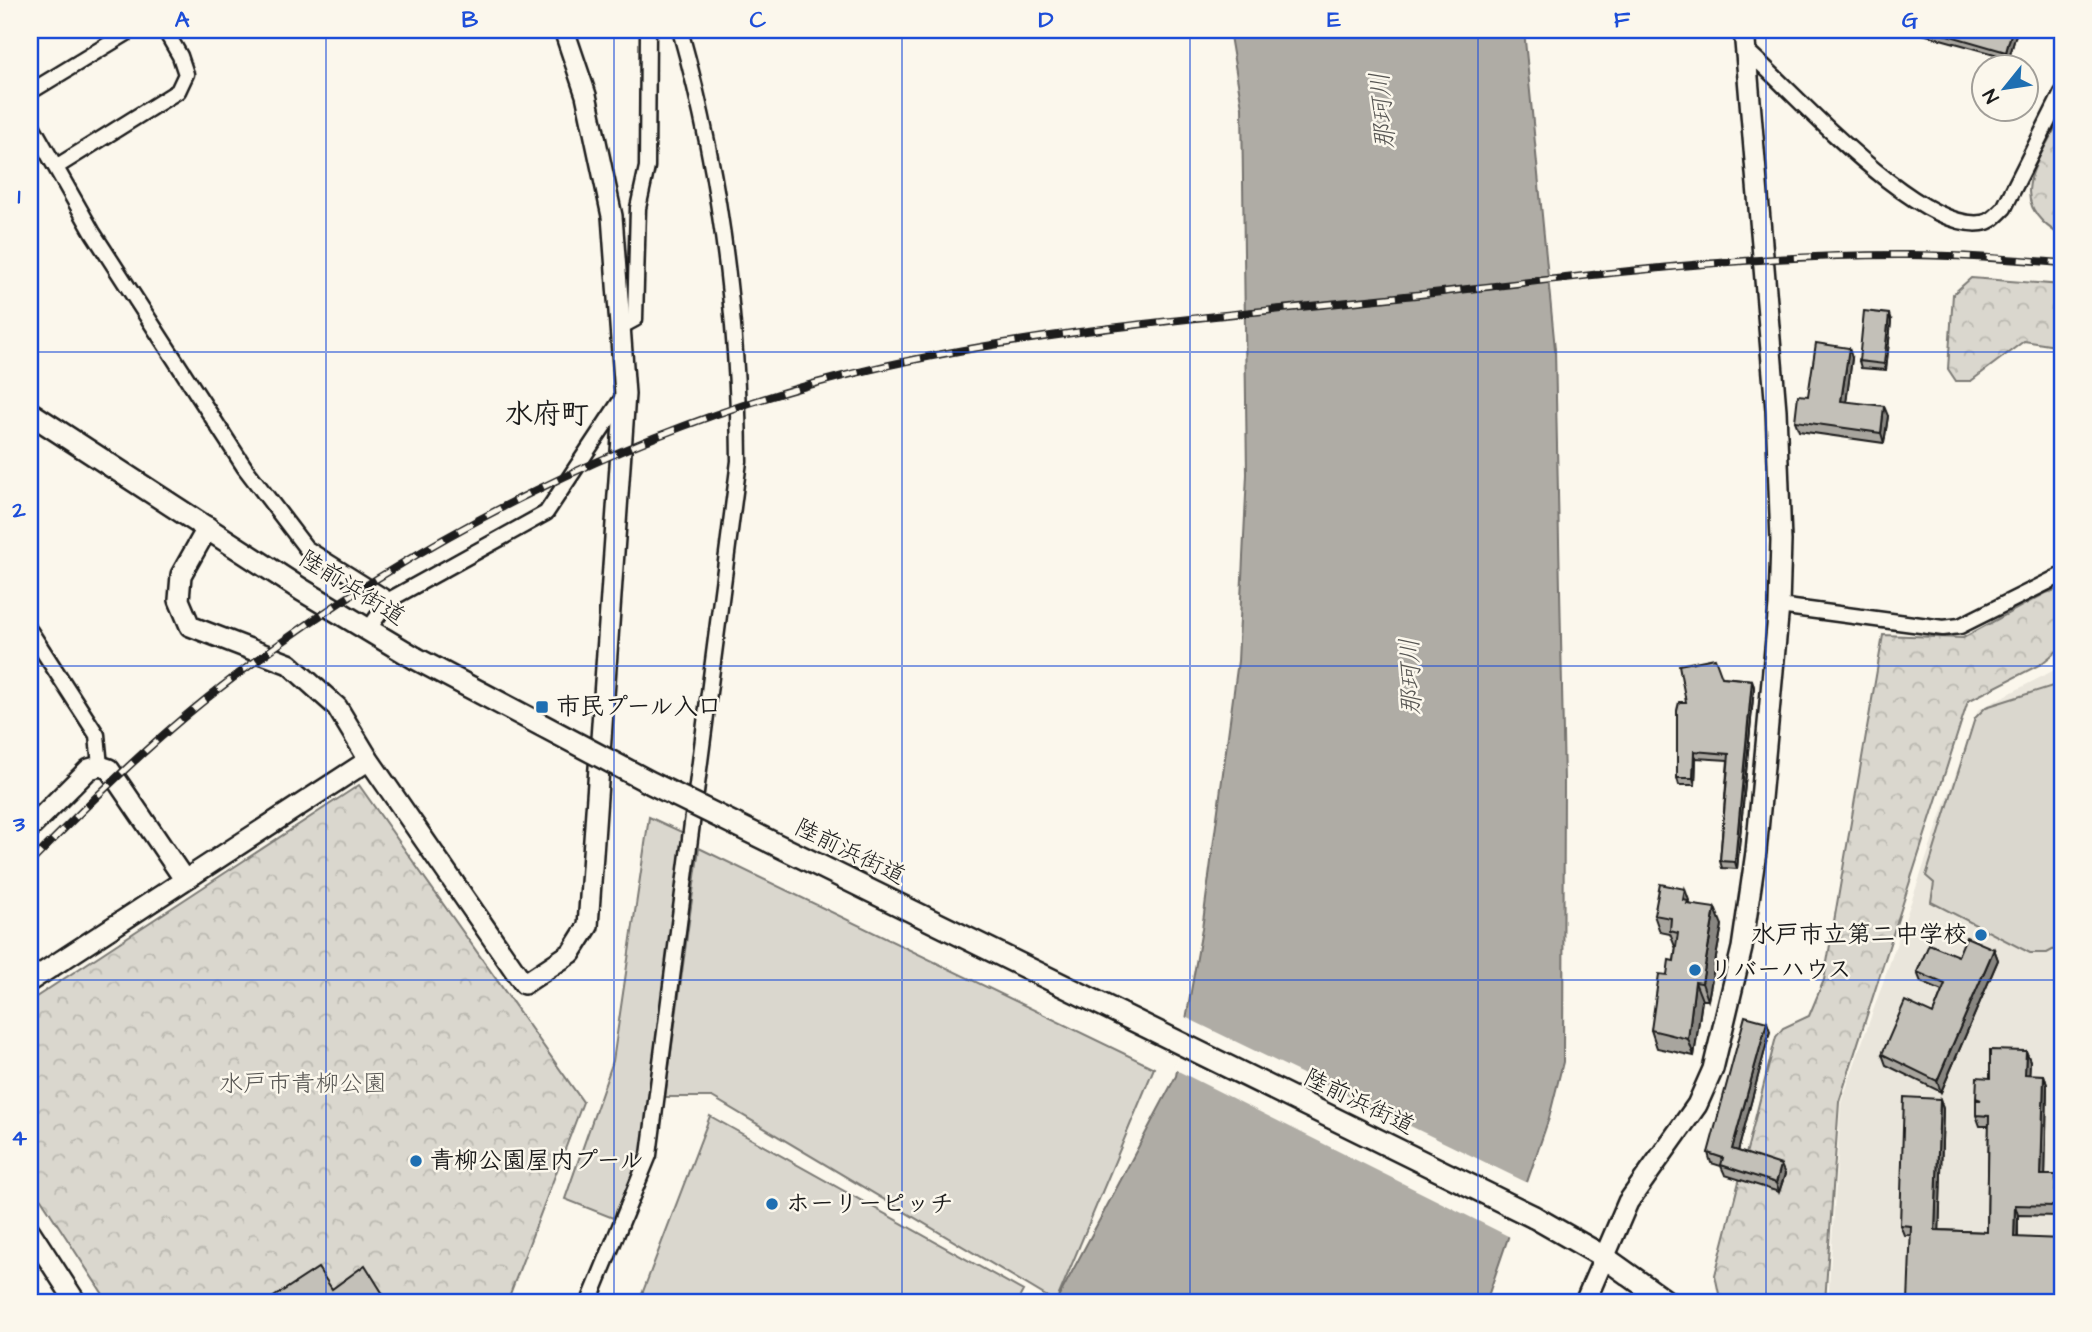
<svg xmlns="http://www.w3.org/2000/svg" width="2092" height="1332" font-family="'Architects Daughter','Klee One',sans-serif">
  <defs>
    <pattern id="forest-crowns" width="20" height="18" patternUnits="userSpaceOnUse" patternTransform="scale(1.75)"><rect width="20" height="18" fill="#dad7ce"/><path d="M2 6a3 3 0 1 1 6 0M12 15a3 3 0 1 1 6 0" fill="none" stroke="#bab8b0"/></pattern>
  </defs>
  <rect width="100%" height="100%" fill="#fbf7ec"/>
  <filter id="ink" filterUnits="userSpaceOnUse"><feTurbulence type="fractalNoise" baseFrequency=".0143" numOctaves="2"/><feDisplacementMap in="SourceGraphic" scale="14" xChannelSelector="R" yChannelSelector="G"/><feConvolveMatrix kernelMatrix="1 2 1 2 8 2 1 2 1" color-interpolation-filters="sRGB"/></filter>
  <g filter="url(#ink)">
    <path fill="#eae6dc" d="M2062,666V1302H1828L1841,1103L1978,710Z"/>
    <path fill="#dad7ce" stroke="#7b7a75" stroke-width="2" d="M2062,683V945L2047,953H2030L1931,902L1934,883L1926,876L1975,718L1986,707Z
      M649,817L686,834L646,1149L613,1218L565,1199L613,1061Z
      M699,848L1154,1068L1056,1302L712,1097H665Z
      M710,1116L1023,1291L1017,1302H639Z"/>
    <path fill="url(#forest-crowns)" stroke="#7b7a75" stroke-width="2" d="M2062,115V236C2001,201 2039,162 2062,115Z
      M1971,278L2062,285V347L2024,341L1971,381H1956L1948,369L1953,294Z
      M2062,588V647L2041,664L1968,701L1839,1102L1825,1302H1731L1719,1294L1715,1275L1776,1037L1783,1028L1809,1016L1824,980L1883,635L1963,638L2046,593Z
      M359,785L583,1102L507,1302H108L30,1182V1001Z"/>
    <path fill="#afaca5" stroke="#74726e" stroke-width="2" d="M1229,30H1524L1555,349L1564,782L1563,1062L1549,1118L1486,1302H1056L1176,1076L1202,929L1238,661L1247,474L1242,107Z"/>
    <path fill="#fbf7ec" d="M1183,1016L1530,1184L1512,1238L1174,1069Z"/>
    <g fill="none" stroke-linecap="round" stroke-linejoin="round">
      <g stroke="#1c1c1c" stroke-width="19">
        <path id="minor" d="M1746,50C1794,91 1916,232 1982,223C1991,222 1997,215 2004,208L2062,93
          M30,92L132,30
          M30,122L93,233L245,468L306,548L389,600
          M56,167L178,91L186,74L180,56L165,30
          M622,326L635,319L638,208L647,167L648,30
          M1779,606L1943,628L1960,626L2062,575
          M368,630L389,600L546,513L625,394
          M30,631L97,735L100,766
          M589,1302L649,1155L739,461C738,314 720,171 680,30"/>
      </g>
      <g stroke="#1c1c1c" stroke-width="24">
        <path id="tertiary" d="M208,527L181,575L179,600L190,626L289,664L337,707L369,760L524,984L571,953L588,926L625,394L612,216L586,95L564,30
          M30,828L89,769L100,766L109,769L184,879
          M30,981L369,760
          M30,1231L76,1302
          M1585,1302L1628,1202L1697,1105L1713,1069L1742,948L1756,852L1779,606L1781,541L1776,410L1744,30"/>
      </g>
      <g stroke="#1c1c1c" stroke-width="26">
        <path id="secondary" d="M30,413L302,590L415,658
          M1534,1217L1604,1257L1667,1302"/>
      </g>
      <use href="#minor" stroke="#fbf7ec" stroke-width="14"/>
      <use href="#tertiary" stroke="#fbf7ec" stroke-width="19"/>
      <use href="#secondary" stroke="#fbf7ec" stroke-width="21"/>
      <g stroke="#1c1c1c" stroke-width="8">
        <path id="rail" d="M30,863C94,798 160,733 233,678C420,536 642,422 872,369C1047,328 1227,316 1405,296C1572,278 1741,254 1909,255C1960,255 2011,259 2062,263"/>
      </g>
      <use href="#rail" stroke="#fbf7ec" stroke-width="5" stroke-dasharray="16" stroke-linecap="butt"/>
      <g stroke="#1c1c1c" stroke-width="26" stroke-linecap="butt">
        <path id="secondary-bridge" d="M415,658L651,783L1534,1217"/>
      </g>
      <use href="#secondary-bridge" stroke="#fbf7ec" stroke-width="21"/>
    </g>
    <path fill="#a8a59e" stroke="#1c1c1c" stroke-width="2" d="M1908,30H2014L2016,34L2009,58Z
      M1891,321L1886,370L1861,368L1859,361Z
      M1852,358L1846,401L1888,416L1884,443L1799,431L1795,421L1808,396Z
      M1722,677L1752,680L1754,687L1737,869L1722,868L1720,861L1728,760L1696,758L1695,785H1679L1677,778L1686,702Z
      M1690,904L1722,925L1708,1000H1702L1694,1056L1657,1048L1651,1030L1667,975L1674,961L1676,949L1670,934L1660,932L1654,915Z
      M1994,949L1998,960L1941,1092L1886,1065L1882,1054L1933,1014L1942,991L1921,982L1917,972L1958,956Z
      M1770,1031L1738,1151L1785,1174L1779,1192L1725,1175L1721,1166L1711,1163L1708,1153Z
      M2026,1051L2030,1061L2029,1075H2044L2047,1085L2045,1175H2056L2060,1185L2059,1216L2018,1215V1237L1904,1235L1900,1225L1940,1099L1943,1109L1939,1230L1987,1232L1989,1126H1980L1976,1115V1098L1990,1078Z"/>
    <path fill="#888681" stroke="#1c1c1c" stroke-width="2" d="M2012,30H2014L2016,34L2009,58L2006,52Z
      M1889,314L1891,321L1886,370L1884,364Z
      M1849,348L1852,358L1845,411L1841,401Z
      M1884,406L1888,416L1884,443L1881,433Z
      M1752,680L1754,687L1737,869L1735,862Z
      M1694,751L1696,758L1695,785L1693,778Z
      M1685,889L1691,906L1683,900Z
      M1715,908L1722,925L1708,1000L1702,983Z
      M1994,949L1998,960L1941,1092L1937,1081Z
      M1695,982L1702,1000L1694,1056L1688,1039Z
      M1767,1022L1770,1031L1736,1159L1732,1149Z
      M2026,1051L2030,1061L2029,1085L2025,1074Z
      M2044,1075L2047,1085L2045,1185L2041,1175Z
      M1940,1099L1943,1109L1939,1241L1935,1230Z
      M1781,1165L1785,1174L1779,1192L1776,1183Z
      M2056,1175L2060,1185L2059,1216L2055,1206Z
      M2015,1205L2018,1215L2017,1248L2014,1237Z"/>
    <path fill="#c3c0b8" stroke="#1c1c1c" stroke-width="2" d="M1930,30H2012L2006,52Z
      M1864,311L1889,314L1884,364L1859,361Z
      M1816,343L1849,348L1841,401L1884,406L1881,433L1795,421L1798,395L1808,396Z
      M1715,658L1722,677L1752,680L1735,862L1720,861L1729,754L1694,751L1693,778H1677V710L1679,702H1686L1679,665Z
      M1660,884L1685,889L1683,900L1688,901L1687,904L1715,908L1702,983L1695,982L1688,1039L1651,1030L1659,974L1667,975L1669,960L1674,961L1678,933L1670,931L1671,918L1654,915Z
      M1966,937L1994,949L1937,1081L1882,1054L1905,1001L1933,1014L1945,984L1917,972L1929,944L1958,956Z
      M1745,1016L1767,1022L1732,1149L1781,1165L1776,1183L1721,1165L1723,1158L1708,1153Z
      M1990,1050L2026,1051L2025,1074L2044,1075L2041,1175H2056L2055,1206L2015,1205L2014,1237L2062,1239V1302H1908L1911,1226L1900,1225L1904,1097L1940,1099L1935,1230L1987,1232L1989,1116L1976,1115V1100H1981L1976,1098L1977,1077L1990,1078Z
      M365,1265L388,1302H266L318,1268L332,1289Z"/>
  </g>
  <path fill="none" stroke="#1d4ed8" stroke-width="2" stroke-opacity="0.55" d="M326,30V1302M614,30V1302M902,30V1302M1190,30V1302M1478,30V1302M1766,30V1302M30,352H2062M30,666H2062M30,980H2062"/>
  <g fill="#1f6fb2" stroke="#fbf7ec" stroke-width="2.5">
    <rect x="535" y="700" width="14" height="14" rx="3.5"/>
    <circle cx="1981" cy="935" r="7"/>
    <circle cx="1695" cy="970" r="7"/>
    <circle cx="416" cy="1161" r="7"/>
    <circle cx="772" cy="1204" r="7"/>
  </g>
  <g text-anchor="middle" dominant-baseline="central" stroke-width="5" stroke-linejoin="round" paint-order="stroke">
    <g font-size="24" fill="#1c1c1c" stroke="#fbf7ec">
      <text transform="translate(352 588) rotate(32)">陸前浜街道</text>
      <text transform="translate(850 852) rotate(26)">陸前浜街道</text>
      <text transform="translate(1359 1102) rotate(26)">陸前浜街道</text>
    </g>
    <g font-size="24" font-weight="bold" fill="#1c1c1c" stroke="#fbf7ec" text-anchor="start">
      <text x="556" y="707">市民プール入口</text>
      <text x="1967" y="935" text-anchor="end">水戸市立第二中学校</text>
      <text x="1709" y="970">リバーハウス</text>
      <text x="430" y="1161">青柳公園屋内プール</text>
      <text x="786" y="1204">ホーリーピッチ</text>
    </g>
    <g font-size="24" fill="#555451" stroke="#fbf7ec">
      <text x="303" y="1084">水戸市青柳公園</text>
    </g>
    <g font-size="26" font-style="italic" fill="#575653" stroke="#fbf7ec">
      <text transform="translate(1383 111) rotate(-95)">那珂川</text>
      <text transform="translate(1411 677) rotate(-92)">那珂川</text>
    </g>
    <g font-size="28" font-weight="bold" fill="#1c1c1c" stroke="#fbf7ec">
      <text x="547" y="414">水府町</text>
    </g>
  </g>
  <rect width="2092" height="1332" fill="none" stroke="#fbf7ec" stroke-width="77"/>
  <g transform="translate(2005 88) rotate(240)"><circle r="33" fill="#fbf7ec" stroke="#a29f99" stroke-width="2"/>
  <path d="M0-5L12 26L0 18L-12 26Z" fill="#1f6fb2"/>
  <text y="-10" font-size="19" font-weight="bold" text-anchor="middle" fill="#1c1c1c">N</text>
  </g>
  <rect x="38" y="38" width="2016" height="1256" fill="none" stroke="#1d4ed8" stroke-width="2.5"/>
  <g font-size="23" text-anchor="middle" font-weight="bold" fill="#1d4ed8">
    <text x="182" y="27">A</text>
    <text x="470" y="27">B</text>
    <text x="758" y="27">C</text>
    <text x="1046" y="27">D</text>
    <text x="1334" y="27">E</text>
    <text x="1622" y="27">F</text>
    <text x="1910" y="27">G</text>
    <text x="19" y="203">1</text>
    <text x="19" y="517">2</text>
    <text x="19" y="831">3</text>
    <text x="19" y="1145">4</text>
  </g>
</svg>
